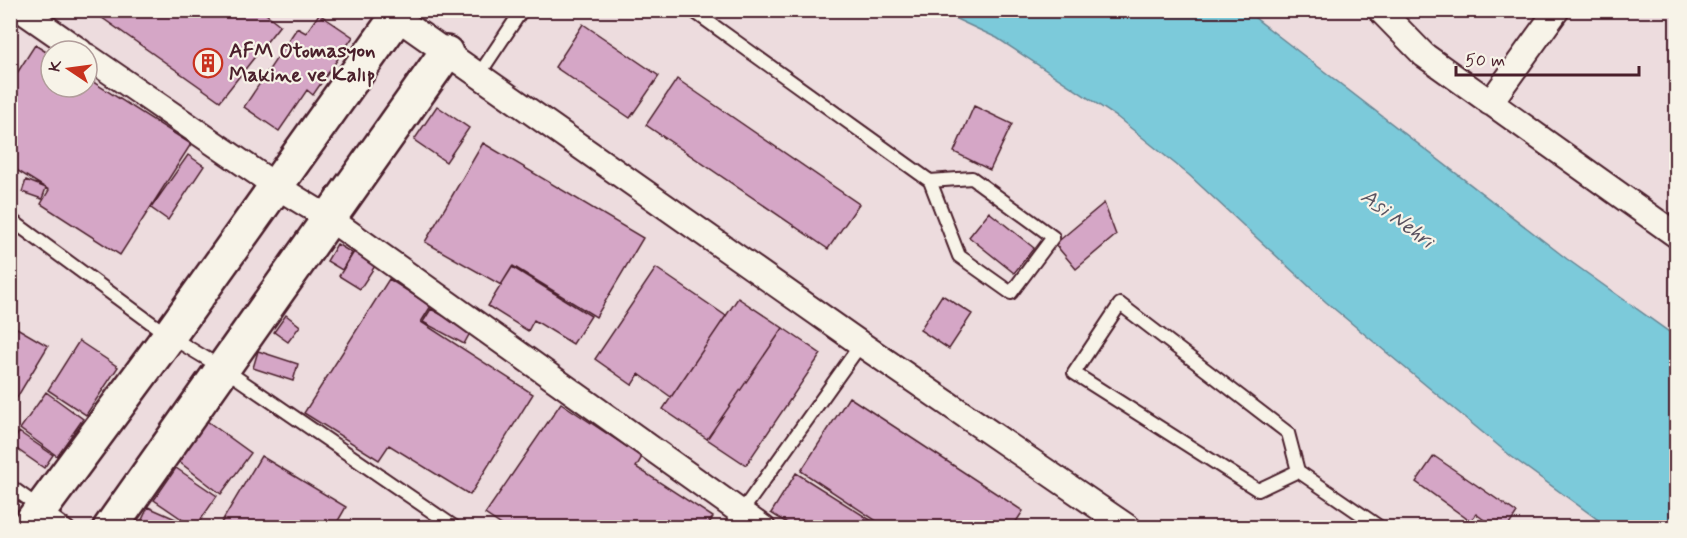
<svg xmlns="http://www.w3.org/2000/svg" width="1687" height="538" font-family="Mynerve,sans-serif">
  <rect width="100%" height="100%" fill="#eddcde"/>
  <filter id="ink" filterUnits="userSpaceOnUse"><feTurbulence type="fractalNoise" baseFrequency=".0167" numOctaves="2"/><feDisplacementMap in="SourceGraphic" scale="12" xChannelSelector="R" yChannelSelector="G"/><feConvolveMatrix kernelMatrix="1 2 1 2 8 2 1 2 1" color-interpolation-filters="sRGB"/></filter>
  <g filter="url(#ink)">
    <path fill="#7ccada" stroke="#688694" stroke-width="1.5" d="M939,11H1246L1567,259L1676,337V527H1608L1512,457L1326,302L1189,175L1117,117L997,38Z"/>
    <path fill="#d5a6c6" stroke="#4a1f2b" stroke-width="1.5" d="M91,10H261L280,25L220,101Z
      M319,14L353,37L313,95L307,90L279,131L244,107L297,28L306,33Z
      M10,18L19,23L10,36Z
      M583,24L659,76L630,118L555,67Z
      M35,45L51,55V87H87V78L191,144L120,255L41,204L49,190L10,166V84Z
      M677,79L859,204L828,249L646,125Z
      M437,106L469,128L446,162L414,140Z
      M974,106L1012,124L990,170L954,152Z
      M483,143L643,238L596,317L513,266L501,285L425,242Z
      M188,155L204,166L168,220L151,208Z
      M26,180L46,188L42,199L22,192Z
      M1104,203L1116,235L1076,269L1055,244Z
      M989,212L1034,248L1014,273L969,237Z
      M337,244L352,253L342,270L327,261Z
      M354,252L375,266L360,289L339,276Z
      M512,267L591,316L573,344L534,320L528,331L488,306Z
      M656,268L726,316L671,397L639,374L632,385L595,359Z
      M389,279L431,306L421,322L533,394L470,495L389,445L379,460L304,413Z
      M942,295L972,314L949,349L920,330Z
      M738,298L783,328L707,439L663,409Z
      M431,309L471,331L464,344L423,322Z
      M286,315L300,326L288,342L274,332Z
      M10,324L48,346L10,409Z
      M783,328L821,354L746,465L707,439Z
      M79,341L118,367L86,415L48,390Z
      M258,351L298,364L293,381L253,368Z
      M46,392L83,419L57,456L20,429Z
      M849,397L1023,511L1012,528H887L801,471Z
      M561,403L642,457L636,467L713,517L706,528H506L485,514Z
      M207,421L251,453L221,494L178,461Z
      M19,432L53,455L44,468L11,445Z
      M261,456L346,507L335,526L338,528H218Z
      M1434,456L1517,513L1507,528H1495L1476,514L1470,521L1416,482Z
      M176,468L217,496L195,528L154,500Z
      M796,473L883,528H795L771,513Z
      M148,507L189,525L188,528H153L141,522Z"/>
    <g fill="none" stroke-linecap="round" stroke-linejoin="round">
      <g stroke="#4a1f2b" stroke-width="16">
        <path id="lane" d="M692,10L930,181L959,256L1011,293L1053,237L972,178L930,181
          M478,76L522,10
          M10,219L169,336L224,369L456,528
          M1298,471L1258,490L1074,373L1120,304L1288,433L1298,471L1381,528
          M10,486L68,528
          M730,528L861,344"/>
      </g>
      <g stroke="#4a1f2b" stroke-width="28">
        <path id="street" d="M21,10L80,51
          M386,10L861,344L1129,528
          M1380,10L1424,55L1676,235
          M87,56L276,186L330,219L763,528
          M1490,103L1557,10"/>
      </g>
      <g stroke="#4a1f2b" stroke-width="38">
        <path id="secondary" d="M27,528L169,336L396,18
          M110,528L446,53"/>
      </g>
      <use href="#lane" stroke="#f7f3e8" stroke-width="12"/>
      <use href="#street" stroke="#f7f3e8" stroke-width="24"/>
      <use href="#secondary" stroke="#f7f3e8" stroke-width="33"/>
    </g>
  </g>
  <defs>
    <g id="building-ring" transform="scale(1.5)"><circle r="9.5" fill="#f7f3e8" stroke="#c8321e" stroke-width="1.5"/><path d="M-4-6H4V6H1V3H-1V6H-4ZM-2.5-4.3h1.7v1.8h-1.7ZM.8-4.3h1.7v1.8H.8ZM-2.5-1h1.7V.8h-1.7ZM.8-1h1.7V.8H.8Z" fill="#c8321e"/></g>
  </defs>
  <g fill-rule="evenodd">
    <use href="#building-ring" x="208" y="63"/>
  </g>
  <g text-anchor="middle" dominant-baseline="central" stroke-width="4.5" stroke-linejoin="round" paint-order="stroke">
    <g font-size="21" font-weight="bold" fill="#4a1f2b" stroke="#f7f3e8" text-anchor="start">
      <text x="229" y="51">AFM Otomasyon<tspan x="229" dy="24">Makine ve Kalıp</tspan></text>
    </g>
    <g font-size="22" font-style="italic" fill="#595260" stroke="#f7f3e8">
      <text transform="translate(1397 219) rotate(36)">Asi Nehri</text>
    </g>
  </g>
  <rect width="1687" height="538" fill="none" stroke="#f7f3e8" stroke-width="36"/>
  <rect x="18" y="18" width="1651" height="502" fill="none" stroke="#4a1f2b" stroke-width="2" filter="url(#ink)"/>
  <g transform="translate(69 69) rotate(283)"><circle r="28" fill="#f7f3e8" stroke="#b29e9c" stroke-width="1.5"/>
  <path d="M0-4.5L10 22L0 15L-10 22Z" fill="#c8321e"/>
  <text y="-9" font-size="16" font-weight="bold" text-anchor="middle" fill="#4a1f2b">K</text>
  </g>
  <path d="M1456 66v9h183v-9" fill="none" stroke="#4a1f2b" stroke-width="3"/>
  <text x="1465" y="66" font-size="18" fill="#4a1f2b" stroke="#f7f3e8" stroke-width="4.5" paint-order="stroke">50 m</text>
</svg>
